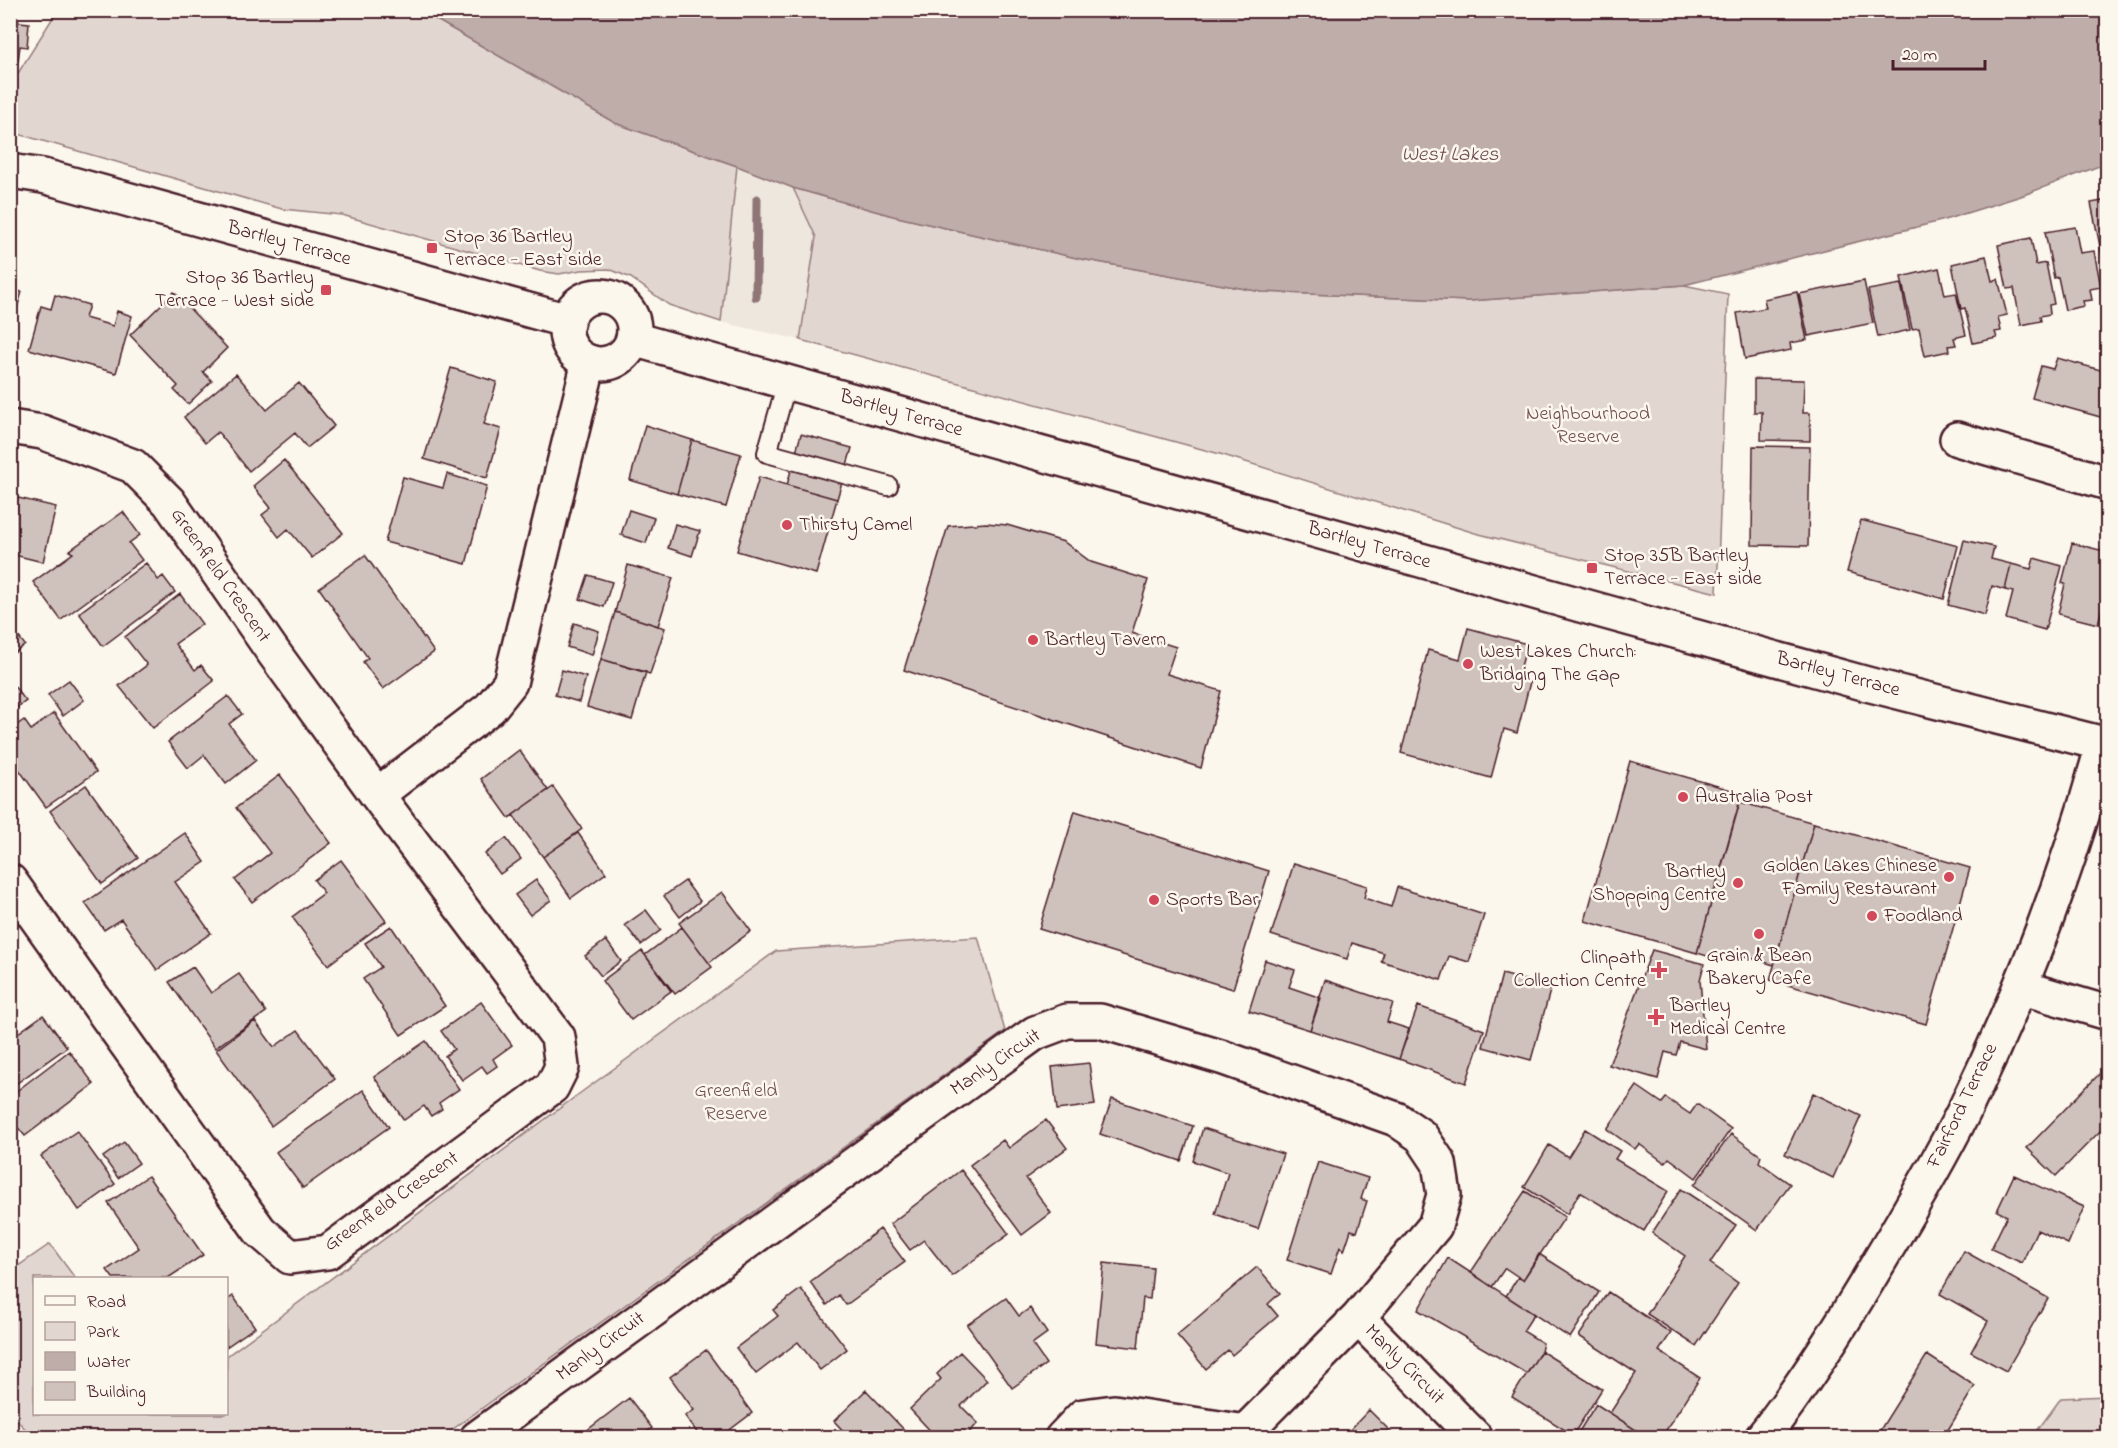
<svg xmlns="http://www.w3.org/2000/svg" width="2118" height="1448" font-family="'Indie Flower',sans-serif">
  <rect width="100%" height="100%" fill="#fbf7ec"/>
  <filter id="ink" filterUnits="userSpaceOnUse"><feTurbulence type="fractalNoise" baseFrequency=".0167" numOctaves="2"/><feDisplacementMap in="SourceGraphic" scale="12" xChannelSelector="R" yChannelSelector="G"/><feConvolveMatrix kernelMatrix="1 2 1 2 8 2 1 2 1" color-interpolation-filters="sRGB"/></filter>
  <g filter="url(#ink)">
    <path fill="#eee7de" d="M737,166L793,188L816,237L800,340L721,322Z"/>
    <path fill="#e2d7d0" stroke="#967b7e" stroke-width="1.5" d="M57,11H421L615,123L737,166L721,322L669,305L631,278L609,269L581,270L559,274L540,271L342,215L282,209L11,132L10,86Z
      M793,188L893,216L1081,259L1262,292L1469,301L1684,285L1728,294L1717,593L1475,533L1220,454L800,340L816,237Z
      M978,937L1005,1031L442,1437H33L11,1414V1271L50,1244L75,1278H34V1414H226L227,1356L583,1091L776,951Z
      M2107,1396V1437H2043L2037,1431L2061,1398Z"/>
    <path fill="#bfadaa" stroke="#907477" stroke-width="1.5" d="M421,11H2107V163L2021,196L1941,221L1684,285L1469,301L1262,292L1081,259L893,216L793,188L737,166L615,123Z"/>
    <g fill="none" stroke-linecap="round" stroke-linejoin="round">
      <path stroke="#907477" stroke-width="9" d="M756,297L757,199"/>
    </g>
    <path fill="#cfc2bc" stroke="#4a1f2b" stroke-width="1.5" d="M10,21L29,23L27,47L20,46L18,61L10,60Z
      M2108,200V264L2104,265L2091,203Z
      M2075,227L2080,253L2094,251L2101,287L2090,289L2092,300L2083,301L2084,306L2065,310L2058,277L2054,278L2045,232Z
      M2031,238L2036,265L2046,263L2054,304L2049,305L2050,314L2040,316L2041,321L2021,325L2014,288L2007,289L1998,245Z
      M1986,256L1992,281L1998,279L2007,315L1998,317L2001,331L1995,332L1997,338L1973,343L1965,308L1961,309L1952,264Z
      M1939,268L1945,295L1956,293L1966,335L1954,338L1956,345L1948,346L1949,351L1925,356L1919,328L1912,329L1901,277Z
      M1864,281L1873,323L1808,336L1799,294Z
      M1901,284L1910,330L1878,337L1868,290Z
      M10,289L22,292L10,330Z
      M174,292L227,348L203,372L212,381L188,404L174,390L178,386L130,335Z
      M1797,292L1807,340L1790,343L1791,350L1745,359L1737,313L1766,308L1764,299Z
      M55,295L89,305L85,318L113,326L117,311L132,316L116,373L29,349L41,306L51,309Z
      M2057,358L2108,372V406L2104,418L2032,398L2041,366L2053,369Z
      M451,368L497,382L484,424L501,429L487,478L424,459Z
      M236,374L267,410L299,383L334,426L307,448L295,433L249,471L218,432L205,443L184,417Z
      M1754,379L1804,380L1803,413H1810V441L1761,440L1762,412H1754Z
      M645,425L692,440L677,494L630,480Z
      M801,434L852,448L837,499L787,485Z
      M692,440L741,454L726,507L677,494Z
      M1753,446L1810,447L1808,546L1752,545Z
      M284,460L343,533L312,558L288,529L279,537L262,515L271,508L253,486Z
      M447,474L487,486L466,564L385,542L403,477L443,488Z
      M759,477L837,499L816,574L737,551Z
      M10,496L56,507L43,562L10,554Z
      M629,510L654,518L646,543L621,535Z
      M123,512L140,535L129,543L142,560L61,620L33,582L73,553L69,551Z
      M1861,520L1958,546L1944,599L1847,572Z
      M986,523L1007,525L1064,542L1091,562L1148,580L1132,633L1176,647L1167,674L1221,691L1201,768L904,670L948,526Z
      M675,524L700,531L692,556L668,548Z
      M1964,540L1994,547L1991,559L2011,564L2005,590L1992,586L1985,615L1948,605Z
      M2072,543L2108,552L2103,571L2108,572V585L2098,624L2058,614L2065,584L2062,583Z
      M365,555L434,652L383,689L363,662L368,658L319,588Z
      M2034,558L2062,566L2045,630L2006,619L2013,592L2005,590L2011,564L2031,569Z
      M146,563L158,580L163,576L175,592L103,646L79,613Z
      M628,565L673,578L658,626L615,612Z
      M588,575L612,582L604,607L580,599Z
      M2108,585V627L2098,624Z
      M180,594L202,624L175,644L195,670L201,665L214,681L153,728L119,686L147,665L125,637Z
      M615,612L665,628L650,674L601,659Z
      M574,623L599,631L592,655L567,647Z
      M10,626L25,645L10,656Z
      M1468,628L1527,644L1518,678L1530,682L1517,733L1504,729L1491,778L1401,753L1428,650L1460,659Z
      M601,659L646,672L632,720L587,707Z
      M562,670L586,677L579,702L555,695Z
      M69,680L84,700L63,716L48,695Z
      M10,681L26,701L10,713Z
      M228,696L242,714L229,724L256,760L226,784L204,755L188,768L168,742Z
      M54,713L96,772L46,807L10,757V730L24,720L31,730Z
      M519,750L548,790L509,818L481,779Z
      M1630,761L1742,793L1697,953L1585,921Z
      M280,775L331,843L252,902L235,880L270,853L236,808Z
      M86,785L138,858L102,884L50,811Z
      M553,787L582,829L543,857L513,815Z
      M1740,802L1814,823L1774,965L1728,951L1725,961L1697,953Z
      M1075,811L1269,871L1233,989L1039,929Z
      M1814,823L1970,868L1926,1024L1770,980Z
      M185,833L205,862L175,882L211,933L157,970L121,919L104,930L85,903Z
      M578,833L606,873L571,898L543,857Z
      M506,838L521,859L500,874L485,854Z
      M341,860L386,921L328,965L292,917L324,893L314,880Z
      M1294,863L1367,886L1364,898L1391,907L1397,887L1484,915L1469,962L1449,956L1441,980L1381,961L1384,953L1352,943L1347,959L1271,935Z
      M536,880L551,900L530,915L515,895Z
      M685,881L700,901L680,917L664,896Z
      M722,892L751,931L709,963L679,923Z
      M646,910L661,930L641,945L625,925Z
      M391,926L445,1006L401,1035L363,979L381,967L365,943Z
      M682,927L712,967L675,994L645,955Z
      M606,940L621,961L601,976L585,956Z
      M1652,950L1704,964L1700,980L1706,1049L1680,1042L1676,1055L1665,1052L1658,1079L1609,1065Z
      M642,951L671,991L631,1020L602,981Z
      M1265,960L1295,970L1289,987L1321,998L1310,1030L1249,1011Z
      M193,967L211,993L239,974L266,1012L215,1048L169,982Z
      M1502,974L1551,987L1531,1060L1483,1047Z
      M1325,980L1393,1003L1387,1022L1409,1029L1399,1059L1310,1030Z
      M481,1002L512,1045L493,1059L497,1066L487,1073L482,1066L462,1080L445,1056L454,1049L441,1031Z
      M1418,1006L1484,1030L1466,1083L1399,1059Z
      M43,1015L67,1047L10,1088V1039Z
      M255,1021L274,1047L298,1030L335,1079L271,1126L216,1050Z
      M426,1041L459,1089L439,1103L442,1109L431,1116L424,1106L404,1120L374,1077Z
      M69,1051L94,1084L25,1136L10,1118V1096Z
      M1089,1063L1095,1105L1057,1110L1052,1067Z
      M2107,1066L2108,1123L2056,1176L2027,1148Z
      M1637,1086L1662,1103L1666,1098L1690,1114L1697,1104L1731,1129L1696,1178L1669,1158L1665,1163L1639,1144L1635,1149L1607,1129Z
      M363,1090L389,1127L303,1188L276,1152Z
      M1813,1093L1861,1116L1833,1178L1785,1154Z
      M1112,1099L1193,1126L1181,1161L1100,1134Z
      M1046,1120L1067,1148L1026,1178L1051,1213L1022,1235L970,1165L1003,1140L1009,1148Z
      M1203,1128L1283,1154L1258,1229L1215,1214L1228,1173L1193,1161Z
      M1585,1129L1620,1151L1615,1159L1668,1191L1644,1231L1580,1192L1567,1214L1524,1187L1549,1145L1568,1157Z
      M77,1131L115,1184L79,1210L41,1156Z
      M1731,1134L1761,1156L1759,1162L1790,1184L1757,1230L1694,1185Z
      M124,1142L139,1163L118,1178L103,1157Z
      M1318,1162L1368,1178L1361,1199L1367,1201L1357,1232L1351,1230L1344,1251L1340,1247L1331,1274L1287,1260Z
      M961,1170L1009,1234L952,1276L924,1240L910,1250L890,1224Z
      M2014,1175L2084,1207L2068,1244L2037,1230L2022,1263L1991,1249L2007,1216L1997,1211Z
      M148,1176L203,1255L168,1278H113L107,1270L139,1248L108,1203Z
      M1681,1189L1736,1225L1710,1263L1738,1283L1696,1346L1647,1314L1685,1256L1652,1233Z
      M1525,1191L1565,1217L1523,1280L1505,1268L1492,1287L1471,1272Z
      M880,1229L905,1262L846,1305L839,1295L827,1305L810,1282Z
      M1964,1251L2048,1298L2006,1371L1971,1352L1988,1321L1940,1294Z
      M1539,1254L1599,1292L1570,1338L1506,1296L1518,1277L1523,1280Z
      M1448,1258L1534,1314L1523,1331L1543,1343L1541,1351L1527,1374L1418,1310Z
      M1104,1263L1153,1268L1150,1299L1143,1298L1138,1348L1096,1343Z
      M1257,1267L1280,1293L1268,1304L1278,1316L1232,1355L1228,1350L1206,1369L1177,1335Z
      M801,1289L847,1349L820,1370L798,1342L756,1374L736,1348L778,1316L773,1310Z
      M1608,1292L1671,1333L1659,1351L1700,1378L1661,1438H1648L1610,1413L1636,1373L1579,1336Z
      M233,1296L255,1327L226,1347V1301Z
      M1006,1298L1019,1316L1030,1308L1047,1333L1032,1344L1046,1364L1012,1388L967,1325Z
      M706,1350L752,1413L719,1438H701L685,1416L694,1410L670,1377Z
      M1541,1351L1602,1389L1573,1435L1512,1397Z
      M960,1352L987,1380L961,1406L978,1423L964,1438H937L910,1409L941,1379L937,1374Z
      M1927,1355L1975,1386L1943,1438H1892L1880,1430Z
      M866,1390L912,1438H847L848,1436L834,1421Z
      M629,1398L652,1428L639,1438H577Z
      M1596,1404L1610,1413L1648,1438H1575Z
      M1369,1410L1397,1438H1342Z
      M10,1426L22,1438H10Z"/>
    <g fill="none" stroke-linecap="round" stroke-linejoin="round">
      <g stroke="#4a1f2b" stroke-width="22">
        <path id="service" d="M787,382L767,453L888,486"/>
      </g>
      <g stroke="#4a1f2b" stroke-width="38">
        <path id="minor" d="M10,427L42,432L133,466L169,502L271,649L377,795L558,1037L562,1067L552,1087L328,1252L290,1257L260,1231L10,881
          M1957,439L2108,483
          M377,795L490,708L510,683L589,362
          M2020,987L2108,1013
          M1358,1318L1476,1438
          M477,1438L1035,1033L1067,1021H1100L1224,1058L1396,1119L1421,1136L1439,1163L1444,1195L1435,1226L1358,1318L1239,1438
          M1062,1438L1083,1416L1114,1412L1246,1432
          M1762,1438C1806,1382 1844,1321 1880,1260C1910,1210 1939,1161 1965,1109C2022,992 2069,869 2103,744"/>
      </g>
      <g stroke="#4a1f2b" stroke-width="38">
        <path id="tertiary" d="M10,171L43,176L568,321
          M566 330a34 34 0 1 1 68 0a34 34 0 1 1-68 0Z
          M633,339L1602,611L1867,684L2108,745"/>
      </g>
      <use href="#service" stroke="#fbf7ec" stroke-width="18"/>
      <use href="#minor" stroke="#fbf7ec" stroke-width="33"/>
      <use href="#tertiary" stroke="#fbf7ec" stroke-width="33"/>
    </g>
  </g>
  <g fill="#d1495b" stroke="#fbf7ec" stroke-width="2">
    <rect x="426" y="242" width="12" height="12" rx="3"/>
    <rect x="320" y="284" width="12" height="12" rx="3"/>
    <circle cx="787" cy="525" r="6"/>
    <rect x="1586" y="562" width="12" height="12" rx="3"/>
    <circle cx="1033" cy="640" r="6"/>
    <circle cx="1468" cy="664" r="6"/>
    <circle cx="1683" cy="797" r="6"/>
    <circle cx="1949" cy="877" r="6"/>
    <circle cx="1738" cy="883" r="6"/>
    <circle cx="1154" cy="900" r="6"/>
    <circle cx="1872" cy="916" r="6"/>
    <circle cx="1759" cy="934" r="6"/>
    <path d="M1656 961h6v6h6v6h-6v6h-6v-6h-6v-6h6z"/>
    <path d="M1653 1008h6v6h6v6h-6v6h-6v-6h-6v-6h6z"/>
  </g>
  <g text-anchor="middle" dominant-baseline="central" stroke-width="5" stroke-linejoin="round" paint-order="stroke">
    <g font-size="20" fill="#4a1f2b" stroke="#fbf7ec" text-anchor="start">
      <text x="444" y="237">Stop 36 Bartley<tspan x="444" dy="23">Terrace - East side</tspan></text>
      <text x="314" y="278" text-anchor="end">Stop 36 Bartley<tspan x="314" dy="23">Terrace - West side</tspan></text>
      <text x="799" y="525">Thirsty Camel</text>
      <text x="1604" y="556">Stop 35B Bartley<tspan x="1604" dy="23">Terrace - East side</tspan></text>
      <text x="1045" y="640">Bartley Tavern</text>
      <text x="1480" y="652">West Lakes Church:<tspan x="1480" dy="23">Bridging The Gap</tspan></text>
      <text x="1695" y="797">Australia Post</text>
      <text x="1937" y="866" text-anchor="end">Golden Lakes Chinese<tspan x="1937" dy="23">Family Restaurant</tspan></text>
      <text x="1726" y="872" text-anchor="end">Bartley<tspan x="1726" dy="23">Shopping Centre</tspan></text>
      <text x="1166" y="900">Sports Bar</text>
      <text x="1884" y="916">Foodland</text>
      <text x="1759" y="956" text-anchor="middle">Grain &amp; Bean<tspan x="1759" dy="23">Bakery Cafe</tspan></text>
      <text x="1646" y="958" text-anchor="end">Clinpath<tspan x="1646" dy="23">Collection Centre</tspan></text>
      <text x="1670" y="1006">Bartley<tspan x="1670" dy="23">Medical Centre</tspan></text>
    </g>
    <g font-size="20" fill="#4a1f2b" stroke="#fbf7ec">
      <text transform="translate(289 244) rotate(15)">Bartley Terrace</text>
      <text transform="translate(901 414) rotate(16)">Bartley Terrace</text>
      <text transform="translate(1369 546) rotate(16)">Bartley Terrace</text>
      <text transform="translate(220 576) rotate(55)">Greenfield Crescent</text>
      <text transform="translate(1838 675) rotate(15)">Bartley Terrace</text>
      <text transform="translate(996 1063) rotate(-34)">Manly Circuit</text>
      <text transform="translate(1963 1106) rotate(-64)">Fairford Terrace</text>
      <text transform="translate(392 1202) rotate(-35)">Greenfield Crescent</text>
      <text transform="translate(601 1347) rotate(-36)">Manly Circuit</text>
      <text transform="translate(1404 1365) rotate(45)">Manly Circuit</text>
    </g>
    <g font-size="20" fill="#704d54" stroke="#fbf7ec">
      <text x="1588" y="414">Neighbourhood<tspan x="1588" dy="23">Reserve</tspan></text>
      <text x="736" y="1091">Greenfield<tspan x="736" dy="23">Reserve</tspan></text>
    </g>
    <g font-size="21" font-style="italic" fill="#6d4a51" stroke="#fbf7ec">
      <text x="1450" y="155">West Lakes</text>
    </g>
  </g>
  <rect width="2118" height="1448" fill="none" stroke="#fbf7ec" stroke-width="36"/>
  <rect x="18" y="18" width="2082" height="1412" fill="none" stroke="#4a1f2b" stroke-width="2" filter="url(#ink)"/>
  <rect x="33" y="1277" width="195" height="138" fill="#fbf7ec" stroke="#b4a19f" stroke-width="1.5"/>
  <rect x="45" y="1296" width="30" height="9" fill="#fbf7ec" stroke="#b4a19f" stroke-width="1.5"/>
  <text x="87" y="1307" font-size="18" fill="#4a1f2b">Road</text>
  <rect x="45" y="1322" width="30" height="18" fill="#e2d7d0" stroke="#b4a19f" stroke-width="1.5"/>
  <text x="87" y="1337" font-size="18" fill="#4a1f2b">Park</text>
  <rect x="45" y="1352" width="30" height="18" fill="#bfadaa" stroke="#b4a19f" stroke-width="1.5"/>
  <text x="87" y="1367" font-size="18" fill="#4a1f2b">Water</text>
  <rect x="45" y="1382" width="30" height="18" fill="#cfc2bc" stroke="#b4a19f" stroke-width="1.5"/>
  <text x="87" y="1397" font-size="18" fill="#4a1f2b">Building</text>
  <path d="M1893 60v9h92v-9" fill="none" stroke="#4a1f2b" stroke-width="3"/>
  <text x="1902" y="60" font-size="18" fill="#4a1f2b" stroke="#fbf7ec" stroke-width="4.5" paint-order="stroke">20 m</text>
</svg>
